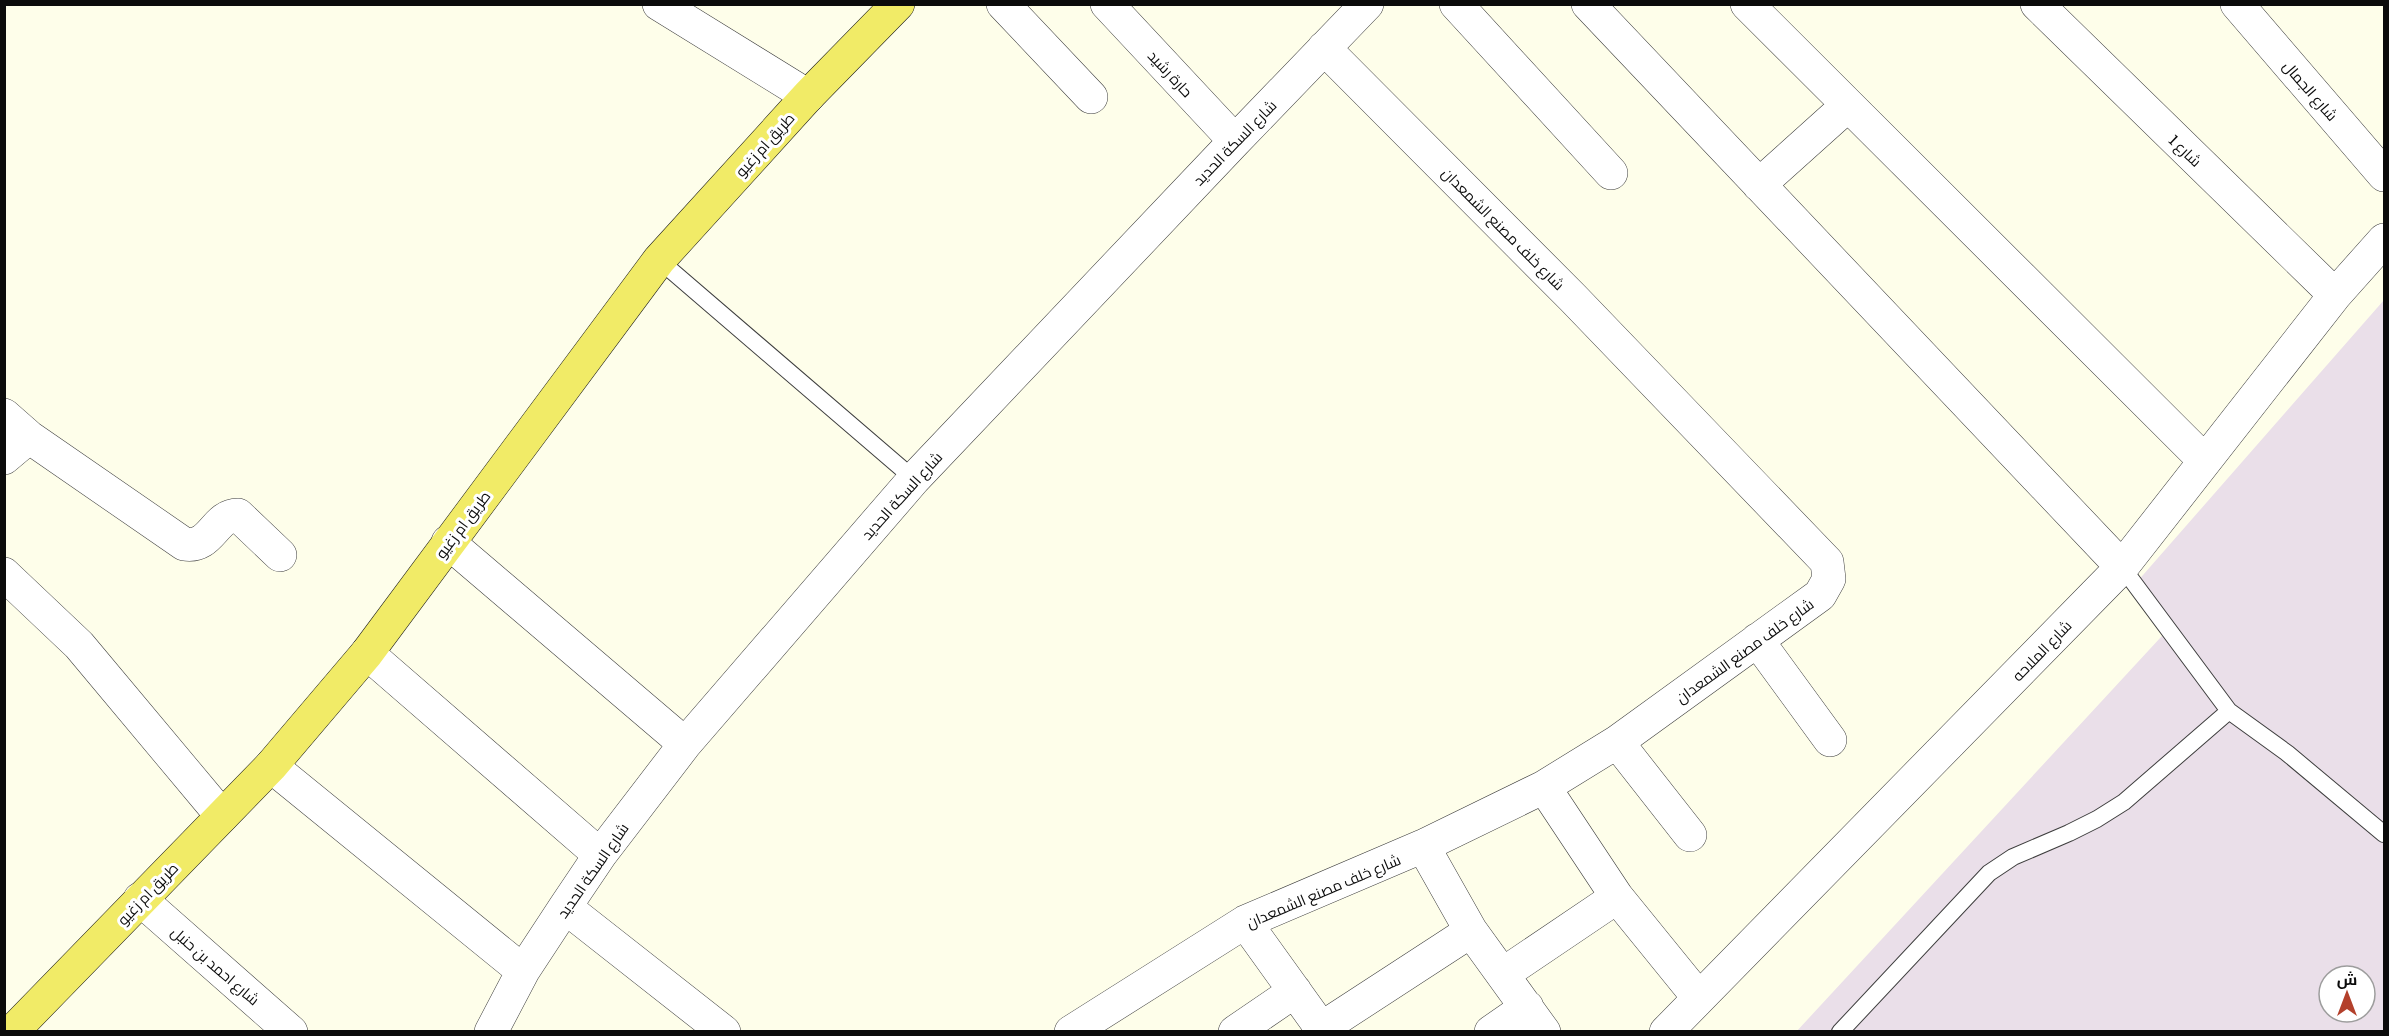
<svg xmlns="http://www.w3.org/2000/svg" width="2389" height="1036" font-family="Literata,Cairo,serif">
  <rect width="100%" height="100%" fill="#fefeea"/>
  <path fill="#eadfe9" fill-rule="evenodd" d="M2384,300V1031L1796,1032L2173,624L2136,583ZM2329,976H2365V1012H2329Z"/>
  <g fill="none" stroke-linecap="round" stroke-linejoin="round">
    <g stroke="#3e3e3e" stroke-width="18">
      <path id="lane" d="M659,260L914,479
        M2122,567L2229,711L2287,753L2384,834
        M1840,1032L1989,873L2013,857L2069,833L2097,819L2124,802L2229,711"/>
    </g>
    <g stroke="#3e3e3e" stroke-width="34">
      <path id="street" d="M659,4L808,96
        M1003,4L1091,97
        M1107,4L1235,141
        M1456,4L1611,173
        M1588,4L2122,567
        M1747,4L2205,461
        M2037,4L2335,295
        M2237,4L2384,175
        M1759,185L1848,105
        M4,415L29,437L184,544C212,549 214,515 238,515L280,555
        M4,458L29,437
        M448,542L685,744
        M4,574L79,645L222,816
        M1757,640L1830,740
        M367,653L600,855
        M1617,742L1690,835
        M271,766L523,971
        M1544,787L1617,897L1699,998
        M1423,846L1471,931L1544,1032
        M140,899L291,1032
        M565,907L724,1032
        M1245,922L1324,1032
        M1503,974L1617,897
        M1322,1028L1471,931
        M491,1032L523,971L565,907L600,855L685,744L914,479L1235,141L1367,4
        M1071,1032L1245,922L1423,846L1544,787L1617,742L1820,595L1829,579L1827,562L1573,298L1324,48
        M1235,1032L1295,991
        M1491,1032L1527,1007
        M1666,1032L2122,567L2335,295L2384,240"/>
    </g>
    <g stroke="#1c1c1c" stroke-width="34">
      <path id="primary" d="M12,1032L271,766L367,653L659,260L808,96L898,4"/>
    </g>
    <use href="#lane" stroke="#fff" stroke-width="16"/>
    <use href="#street" stroke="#fff" stroke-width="33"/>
    <use href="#primary" stroke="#f1eb67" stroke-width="33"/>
  </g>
  <g text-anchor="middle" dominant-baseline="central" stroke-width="6" stroke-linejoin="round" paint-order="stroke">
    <g font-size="15" fill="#0b0b0b" stroke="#fff">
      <text transform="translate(1171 73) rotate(47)">حارة رشيد</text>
      <text transform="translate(2311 90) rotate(49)">شارع الجمال</text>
      <text transform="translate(1234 142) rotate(-46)">شارع السكة الحديد</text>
      <text transform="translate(764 144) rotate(-48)">طريق ام زغيو</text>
      <text transform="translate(2186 150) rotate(44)">شارع 1</text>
      <text transform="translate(1504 228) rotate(45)">شارع خلف مصنع الشمعدان</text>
      <text transform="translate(901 495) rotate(-48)">شارع السكة الحديد</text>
      <text transform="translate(462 524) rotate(-53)">طريق ام زغيو</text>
      <text transform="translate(1744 650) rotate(-36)">شارع خلف مصنع الشمعدان</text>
      <text transform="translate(2041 650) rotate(-46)">شارع الملاحه</text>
      <text transform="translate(592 870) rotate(-55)">شارع السكة الحديد</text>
      <text transform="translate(1323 890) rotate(-23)">شارع خلف مصنع الشمعدان</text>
      <text transform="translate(147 893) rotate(-46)">طريق ام زغيو</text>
      <text transform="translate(216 965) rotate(41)">شارع احمد بن حنبل</text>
    </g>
  </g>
  <rect width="2389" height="1036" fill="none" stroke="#0b0b0b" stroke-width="12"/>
  <g transform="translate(2347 994)"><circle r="28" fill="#ffffff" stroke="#9d9d9d" stroke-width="1.5"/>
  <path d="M0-4.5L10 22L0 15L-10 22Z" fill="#b3402b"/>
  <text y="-9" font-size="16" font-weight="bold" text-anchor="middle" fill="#0b0b0b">ش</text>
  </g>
</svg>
